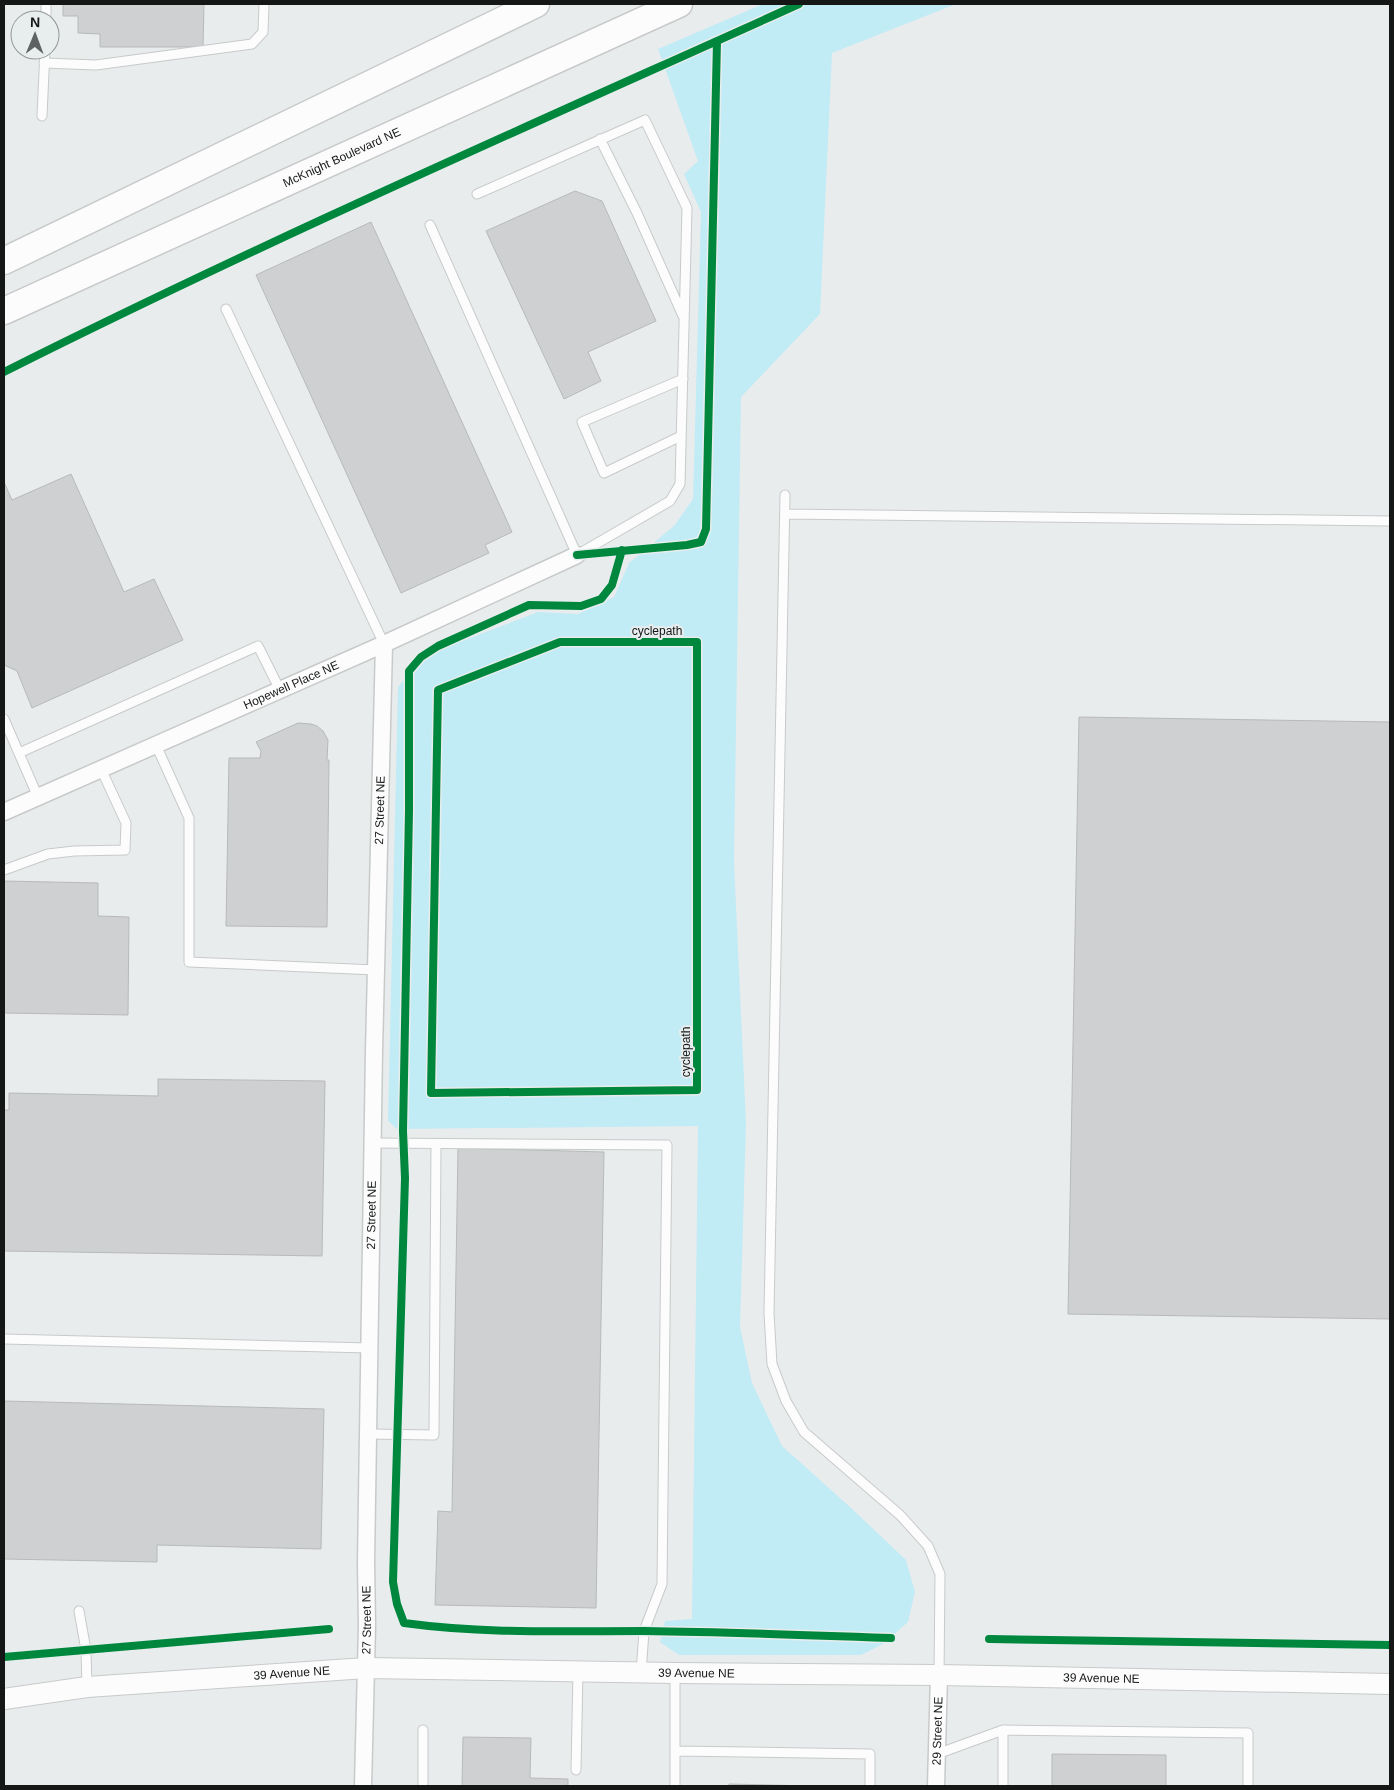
<svg xmlns="http://www.w3.org/2000/svg" width="1394" height="1790" font-family="Arial,sans-serif">
  <rect width="100%" height="100%" fill="#e9eced"/>
  <path fill="#c1ebf5" d="M763,4H956L832,53L820,314L741,397L734,862L746,1123L740,1327L752,1383L782,1446L850,1507L906,1560L915,1592L908,1622L883,1644L861,1655H679L660,1642L665,1621L692,1619L698,1126L397,1129L388,1121L398,687L425,655L538,612L578,614L614,597L629,563L674,526L693,499L701,212L684,174L698,161L658,49Z"/>
  <path fill="#ced0d1" stroke="#b8b9ba" d="M63,4H204L203,47H100V34L78,33V16H63Z
    M575,191L602,201L656,321L588,352L601,381L564,399L486,231Z
    M371,222L512,532L485,545L489,553L401,593L256,275Z
    M71,474L124,592L154,579L183,640L32,708L17,671L4,665V482L12,500Z
    M1079,717L1390,722V1319L1068,1314Z
    M298,723L311,724L317,726L323,731L328,740L327,760H329L327,927L226,926L229,758H260L261,751L256,742Z
    M4,881L98,883V916L129,917L128,1015L4,1013Z
    M158,1079L325,1081L322,1256L4,1251V1110H9V1093L158,1096Z
    M458,1148L604,1152L596,1608L435,1605L438,1511L452,1512Z
    M4,1401L324,1409L321,1549L157,1545V1562L4,1559Z
    M463,1737L531,1738L530,1778L568,1779V1786H462Z
    M1052,1754L1166,1755V1786H1052Z
    M729,1784L812,1786H729Z"/>
  <g fill="none" stroke-linecap="round" stroke-linejoin="round">
    <g stroke="#c8caca" stroke-width="11">
      <path id="service" d="M46,20V4
        M44,63L96,65L252,44L263,32L264,4
        M42,116L45,50
        M600,139L637,213L683,316
        M430,225L577,555L670,501L680,484L687,208L645,120L477,194
        M226,309L384,644
        M681,436L604,473L582,422L683,379
        M785,495L769,1313L772,1364L786,1401L804,1432L900,1515L928,1546L940,1574L939,1675
        M785,514L1390,521
        M4,719L38,797
        M156,745L189,818V962L376,970
        M19,753L258,646L280,690
        M4,870L48,854L74,851L125,850L126,823L101,769
        M373,1143L667,1145L662,1584L644,1631L641,1673
        M4,1339L370,1348
        M369,1434L434,1435L436,1144
        M79,1611L86,1650L87,1687
        M675,1751L870,1754V1786
        M937,1754L1003,1730
        M576,1770L578,1672
        M423,1786V1730
        M675,1786V1673
        M1003,1786V1730L1248,1733V1786"/>
    </g>
    <g stroke="#c8caca" stroke-width="19">
      <g id="minor">
        <path id="s1" d="M4,812L384,644L577,555"/>
        <path id="s2" d="M363,1786L367,1626L366,1563L374,1051L384,644"/>
        <path id="s3" d="M936,1786L939,1675"/>
      </g>
    </g>
    <g stroke="#c8caca" stroke-width="22">
      <g id="tertiary">
        <path id="s4" d="M4,1699L87,1687L366,1668L675,1673L939,1675L1390,1684"/>
      </g>
    </g>
    <g stroke="#c8caca" stroke-width="29">
      <g id="primary">
        <path d="M4,261L536,4"/>
        <path id="s5" d="M4,311L679,4"/>
      </g>
    </g>
    <use href="#service" stroke="#fcfcfc" stroke-width="9"/>
    <use href="#minor" stroke="#fcfcfc" stroke-width="16"/>
    <use href="#tertiary" stroke="#fcfcfc" stroke-width="20"/>
    <use href="#primary" stroke="#fcfcfc" stroke-width="26"/>
    <g stroke="#e8edee" stroke-width="11">
      <path id="cycleway" d="M4,372C265,241 533,124 799,4
        M622,550L612,585L601,599L581,606L529,605L438,646L421,657L409,671V810L403,1131L405,1178L393,1582L397,1604L404,1623C484,1634 564,1631 644,1631C726,1632 809,1635 891,1638
        M577,555L687,545L701,542L706,529L717,41
        M560,642H697V1090L431,1093L438,690Z
        M989,1639L1390,1645
        M4,1657L329,1629"/>
    </g>
    <use href="#cycleway" stroke="#00873e" stroke-width="8"/>
  </g>
  <g text-anchor="middle" dominant-baseline="central" stroke-width="4" stroke-linejoin="round" paint-order="stroke">
    <g font-size="12" fill="#151717" stroke="#e8edee">
      <text stroke="none"><textPath href="#s5" startOffset="371">McKnight Boulevard NE</textPath></text>
      <text x="657" y="631">cyclepath</text>
      <text stroke="none"><textPath href="#s1" startOffset="314">Hopewell Place NE</textPath></text>
      <text stroke="none"><textPath href="#s2" startOffset="976">27 Street NE</textPath></text>
      <text transform="translate(686 1052) rotate(-90)">cyclepath</text>
      <text stroke="none"><textPath href="#s2" startOffset="571">27 Street NE</textPath></text>
      <text stroke="none"><textPath href="#s2" startOffset="166">27 Street NE</textPath></text>
      <text stroke="none"><textPath href="#s4" startOffset="289">39 Avenue NE</textPath></text>
      <text stroke="none"><textPath href="#s4" startOffset="694">39 Avenue NE</textPath></text>
      <text stroke="none"><textPath href="#s4" startOffset="1099">39 Avenue NE</textPath></text>
      <text stroke="none"><textPath href="#s3" startOffset="55">29 Street NE</textPath></text>
    </g>
  </g>
  <rect width="1394" height="1790" fill="none" stroke="#151717" stroke-width="10"/>
  <g transform="translate(35 35) rotate(1)"><circle r="24" fill="#e8edee" stroke="#949798"/>
  <path d="M0-4L9 19L0 12L-9 19Z" fill="#5f6262"/>
  <text y="-8" font-size="14" font-weight="bold" text-anchor="middle" fill="#151717">N</text>
  </g>
</svg>
